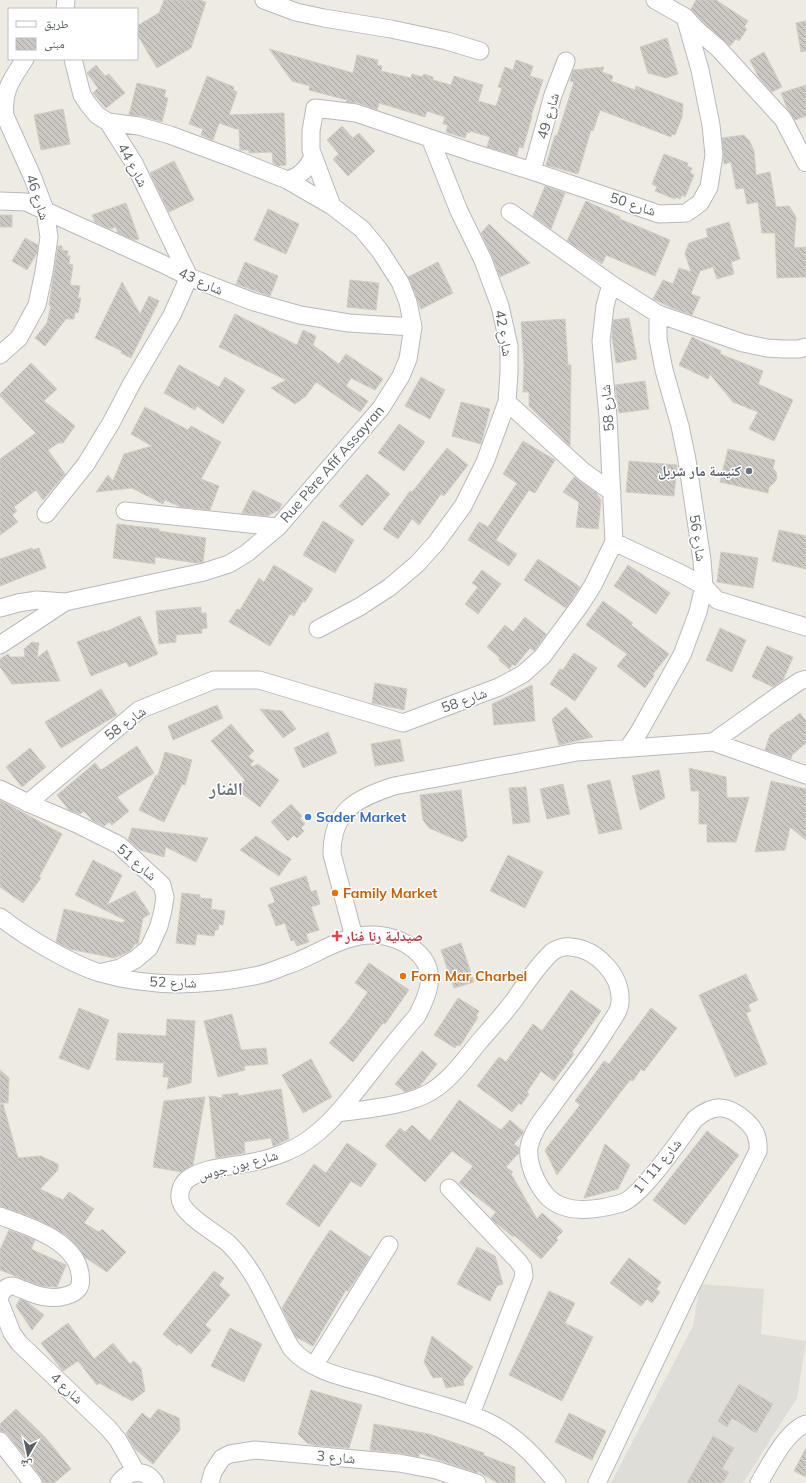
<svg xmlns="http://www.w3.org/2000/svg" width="806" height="1483" font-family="Mulish,'Noto Naskh Arabic',sans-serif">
  <defs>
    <pattern id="building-back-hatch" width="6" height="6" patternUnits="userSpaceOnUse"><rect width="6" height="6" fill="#cbc7c2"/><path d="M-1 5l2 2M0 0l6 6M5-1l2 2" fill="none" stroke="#a8a5a1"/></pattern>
  </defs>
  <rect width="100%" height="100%" fill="#eeebe3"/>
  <path fill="#dfddd8" d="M700,1284L764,1289L761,1334L806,1341L797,1398L743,1483H611L693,1326Z"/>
  <path fill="url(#building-back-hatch)" stroke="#d3ccc2" d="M164,0H200L206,2L191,48L157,68L137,34V26L159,13Z
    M696,0H716L748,21L744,27L747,29L739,41L736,39L730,46L704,23L691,9Z
    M806,21V51L801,52L796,23Z
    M667,38L678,74L666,78L648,73L640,47Z
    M269,49L353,73L357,55L378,60L377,65L382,66L381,71L411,78L412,74L422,77L424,74L433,77V80L451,85L454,76L483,85L478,101L496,106L502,88L498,87L505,67L513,70L516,60L533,66L530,76L543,80L531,116H532L523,148L519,147L517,156L487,147L490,137L470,131V133L467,132L465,138L446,132L448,125L443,124L445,117L427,111L425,117L379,103L377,110L359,103L346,102L347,100L309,90L310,86L292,81Z
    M764,52L782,87L772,92L759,78L750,60Z
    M96,65L105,76L109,74L125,93L106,108L93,93L98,88L87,73Z
    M604,67L602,72L613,76L611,81L635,90L636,86L683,104L682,117L675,135L672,134L671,137L600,110L593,131L591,130L578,174L546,165L555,135L557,136L574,82L570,81L573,70Z
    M207,76L234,87L233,90L237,92L229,115L284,113L286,165L278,166L273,163L272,152L249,153V150H240L239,130L219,123L213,140L201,135L203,129L189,124Z
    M137,83L166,90L164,97L168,98L162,122L142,116L129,115Z
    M806,85V116L795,120L787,108L781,93Z
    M63,109L70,144L41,150L34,115Z
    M342,126L353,138L359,133L375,151L348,176L333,159L339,154L327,140Z
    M744,135L749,140L754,151L756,175L770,172L776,207L789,206L796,217L794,248L806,247V277L777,278L775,233H762L758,202L747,204L744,188L736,189L731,162L724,164L722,138Z
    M664,154L688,163L687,166L692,168L690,173L694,175L685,197L682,195L680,199L676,197L675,199L655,191L657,187L652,184Z
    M174,161L194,200L169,212L150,173Z
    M545,186L565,193L551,229L533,216Z
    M586,201L620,217V219L670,240L655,276L606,255L602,264L567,241Z
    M126,203L139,239L134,240L118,233L116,227L110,229L95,222L92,215Z
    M268,209L299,224L286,254L254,240Z
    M0,215H12V227H0Z
    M729,222L740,259L731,262L734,274L717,279L713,267L700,271L691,294L700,297L692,315L675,309L653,299L663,280L673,284L679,268L691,272L685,253L689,243L708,237L706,229Z
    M489,224L530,263L500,277L492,256L481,233Z
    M25,238L38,245L37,253L27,270L12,261Z
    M58,246H62V250L68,251L67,256H70L69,264L73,265L70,285L80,286L78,298H81L78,313L75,312L74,319H66L45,346L35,338L47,323L51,305H49Z
    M245,262L278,276L270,296L236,284Z
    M438,262L453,293L421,309L408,277Z
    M350,280L379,283L376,310L347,307Z
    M122,282L140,314L149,296L159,301L131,358L121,353L122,351L95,338Z
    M235,314L297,345L303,330L316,336L313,345L339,364L346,354L383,379L375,390L351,378L346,386L368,401L360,412L316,382L306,396L295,404L271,388L286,380L219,347Z
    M629,318L637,359L616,363L612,337L613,320Z
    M565,319L568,365H571L570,446L529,406V392H523L524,364L521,322Z
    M692,337L721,351L720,354L763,371L758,384L793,400L774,441L749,429L758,412L733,402L710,374L708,379L679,365Z
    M31,363L57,389L44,401L75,426L63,443H58L48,450L65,474L43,500L36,490L14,507L17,511L12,515L18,522L0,535V459L36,433L0,396V394Z
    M179,365L219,387L225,377L245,390L223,424L197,406L195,410L164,393Z
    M421,377L445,390L430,419L405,406Z
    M645,381L649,409L619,413L615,385Z
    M461,402L490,409L481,444L452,436Z
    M145,407L188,430L191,426L221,442L201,479L219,486L210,510L181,507L165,500L163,504L132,488L96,492L108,475L113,481L124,454L152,446L131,434Z
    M399,424L425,442L404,471L378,453Z
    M523,441L555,460L535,493L529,490L496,540L517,554L509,566L468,540L479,522L488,527L517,483L503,474Z
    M447,448L468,465L444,496L441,494L419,525L412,519L398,539L383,529L410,491L412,492Z
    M728,449L775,460L773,468L776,472L777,478L774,483L769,487L768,493L720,482Z
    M629,461L677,465L674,496L626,492Z
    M367,474L390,494L362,526L339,506Z
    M574,477L596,493L601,500L598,529L576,527L579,502L563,492Z
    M253,490L282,504L279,510L267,516L242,513Z
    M323,521L354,540L335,573L303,555Z
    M117,524L159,529V531L206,538L203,562L197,563L155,557V564L113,558Z
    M779,530L806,536V569L772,561Z
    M32,548L33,550L39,548L46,568L0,586V559Z
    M721,552L758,558L753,588L717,582Z
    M538,559L580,587L566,608L524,580Z
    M274,565L313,589L305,602L303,601L294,616L290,614L270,646L229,622L237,609L240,610L259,578L264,582Z
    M628,565L670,593L656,614L614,586Z
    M482,570L501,584L478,614L465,604L478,587L472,583Z
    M603,601L633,623L631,625L669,654L653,674L654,676L645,688L617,666L627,654L586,625Z
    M201,607V613H206L207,628L202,629V633L176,635V642L159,644L156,611Z
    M140,616L158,654L129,667L126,662L91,676L77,642L104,631L105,632Z
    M525,617L546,634L534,651L530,648L515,666L513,664L509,669L499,660L500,658L487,647L505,625L513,632Z
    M720,628L746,640L732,672L706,660Z
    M32,642L39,643L37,658L47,650L60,681L12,684L0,667V659L8,654L10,657H25L24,649Z
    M767,646L793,657L783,680L773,687L752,677Z
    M574,653L597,668L575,701L550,684L560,669L563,670Z
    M375,683L407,689L404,710L372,703Z
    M532,685L535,721L494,725L492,704Z
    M101,689L117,715L61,748L45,722Z
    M217,705L223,718L173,740L168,726Z
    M566,707L593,737L559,745L552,719Z
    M260,709L282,711L296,729L283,738Z
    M800,713L806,721V743L792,755L791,759L765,750L770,735L788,721L789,722Z
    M231,724L254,751L248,757L254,761L250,764L252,767L258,764L279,780L260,807L237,790L245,780L211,741Z
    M328,732L337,753L303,768L294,748Z
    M400,739L404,761L375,766L371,744Z
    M137,746L154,773L117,797L129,811L112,825L109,822L104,826L92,820L84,811L80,814L69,810L57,795L95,763L101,770Z
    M30,748L46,767L22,787L6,767Z
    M165,752L192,760L185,785L182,784L164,822L139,810L156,775L157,778Z
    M689,768L726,777L727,798L749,797L736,842H707V824H699V791H691Z
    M659,770L665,798L640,810L632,776Z
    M610,780L622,829L599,834L587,785Z
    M771,781L806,789V840L790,827L785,850L755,852Z
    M563,784L570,814L547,819L540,789Z
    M526,787L530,822L513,824L509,788Z
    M461,790L467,837L462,842L429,828L423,820L420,795Z
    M0,800L62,834L39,877L41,878L23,903L0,887Z
    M291,804L302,816L300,818L305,824L301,828L304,831L297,838L294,835L288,841L271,822Z
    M132,828L208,838L196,862L166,847L164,857L140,850L128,840Z
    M256,836L291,859L279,876L240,850Z
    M508,855L543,872L525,908L490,891Z
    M93,860L122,875L107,905L135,891L150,914L143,918L138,944H135L130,951L114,958L70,949L56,942L64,909L123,923L125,920L75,895Z
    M306,876L311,892L316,890L320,904L311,907L319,930L306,934L309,942L297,946L294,940L291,941L285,923L276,926L268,905L275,902L270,888Z
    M182,893L200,895V898L212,899L211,909L225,911L223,925L219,924L218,930H215L214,936L197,934L195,945L176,943Z
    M461,943L474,982L454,988L441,950Z
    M369,963L409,990L385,1024L383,1023L353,1062L329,1043L349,1019L368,992L355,983Z
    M746,974L758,1000L748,1005L751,1011L746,1013L767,1064L735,1077L699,995Z
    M571,990L601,1011L572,1052L574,1054L554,1081L541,1071L527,1092L529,1094L521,1105L519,1103L512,1112L477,1086L499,1057L506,1062L533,1024L542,1031Z
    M458,998L479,1011L476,1016L478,1017L460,1046L457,1045L455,1048L434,1035Z
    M79,1008L109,1020L89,1070L59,1058Z
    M651,1008L677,1028L644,1071L641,1069L633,1081L630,1080L557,1175L545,1150L580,1105L575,1101L604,1061L609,1064Z
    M232,1014L241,1050L266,1048L268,1064L244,1066L245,1070L218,1077L204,1021Z
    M167,1019L195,1021L191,1083L167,1089L169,1077H163L164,1063L116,1060L118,1033L166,1036Z
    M422,1051L437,1064L419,1087L405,1092L395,1084Z
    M311,1059L332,1097L303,1113L282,1075Z
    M0,1070L9,1078L8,1103H0Z
    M281,1089L289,1139L273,1146L271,1138L244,1142L245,1153L216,1158L209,1096L223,1098L222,1095L238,1093V1096Z
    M205,1097L193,1165L181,1172L153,1167L164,1101Z
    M459,1100L501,1130L510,1120L524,1132L514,1144L519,1148V1153L506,1167L513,1172L511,1174L537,1219L542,1213L563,1231L556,1238L558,1240L541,1259L514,1235L513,1237L495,1222L491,1218L496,1212L459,1183L473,1166L452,1151L425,1182L385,1146L400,1128L405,1132L412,1125L430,1141Z
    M3,1104L18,1158L41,1156L58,1164V1170L40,1189L63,1200L69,1192L94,1209L84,1223L99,1232L102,1229L126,1252L107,1272L86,1258L76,1245L66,1235L54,1228L27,1215L0,1206V1105Z
    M707,1131L739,1155L685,1225L653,1200Z
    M347,1143L377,1164L361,1187L351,1181L319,1227L286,1204L314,1164L326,1173Z
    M605,1144L630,1165L618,1189L584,1198Z
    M9,1230L35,1240L31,1249L66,1265L57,1287L41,1286L0,1270V1250Z
    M330,1230L370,1257L348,1291L346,1290L313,1346L296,1337L282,1308L309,1262Z
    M477,1247L495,1256L503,1284L497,1286L490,1301L457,1284Z
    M629,1258L661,1282L656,1289L660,1292L652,1303L647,1299L641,1306L610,1283Z
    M214,1271L224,1278L219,1285L230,1295L205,1325L211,1330L191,1354L179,1344L177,1346L163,1334Z
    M549,1291L575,1303L565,1323L593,1337L562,1401L509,1375Z
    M20,1299L27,1302L44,1315L32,1330L16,1306Z
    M68,1323L94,1359L113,1343L130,1364L134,1361L141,1368L145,1391L132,1401L99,1383L97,1385L78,1361L63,1371L41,1343Z
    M230,1328L262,1344L244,1382L211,1366Z
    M432,1336L473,1367L463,1381L464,1385L446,1388L442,1377L433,1378L424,1362Z
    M739,1384L773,1404L756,1433L732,1418L727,1427L718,1421Z
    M311,1390L362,1405L349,1448L314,1445L307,1443L298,1434Z
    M16,1409L45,1437L71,1469L54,1483H43L41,1477L8,1435L4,1432L0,1431V1424Z
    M158,1409L179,1418L180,1430L153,1464L135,1449L126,1433L142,1413L150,1419Z
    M569,1413L606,1431L592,1460L555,1442Z
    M374,1424L429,1434L484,1453L483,1455L515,1467V1483H497L478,1471L477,1473L419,1453V1457L400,1453L370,1450Z
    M713,1436L734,1448L722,1469L729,1472L723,1483H687Z
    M806,1448V1477L794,1471Z"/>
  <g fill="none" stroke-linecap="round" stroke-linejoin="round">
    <g stroke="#b6b9bd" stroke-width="19">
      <path id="minor" d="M264,0L296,12L324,18L391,29L447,41L480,51
        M655,0L685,17L697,30L718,48L783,119L806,163
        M65,9L66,0
        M73,59L82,95L88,104L97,115L108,122L134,163L189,277
        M532,171L553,95L566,61
        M287,180C300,177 308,168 313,156
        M0,201L26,202L163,264L189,277L254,302L300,315L349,323L413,327
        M332,206L311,150V131L315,108L356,113L474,153L532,171L659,214L686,213L700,203L709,187L714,155L711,125L700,70L685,17
        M510,212L611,284L658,314L743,343L767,348L782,349H799L806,347
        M0,355L19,338L37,305L44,272L49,237L45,210L33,178L5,116C2,91 12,79 25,59
        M507,402L584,472L612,492
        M125,511L278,527
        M46,514L86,464L111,423L132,383L172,315L189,277
        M614,542L680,573L704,586L717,600L806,627
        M0,608L18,603L37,600L65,602L204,572L229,564L247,553L278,527L381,408L401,376L408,359L413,327L408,302L400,282L380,251L362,229L332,206L287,180L240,161L170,135L139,126L108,122
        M318,629L361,606L390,587L417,564L436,543L463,506L485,462L507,402L509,372V346L500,306L483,260L459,211L430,138
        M0,645L65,602
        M713,742L779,695L800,681L806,679
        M628,748L639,732L682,655L698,612L704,586L702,560L687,460L680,426L664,370L658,339V314
        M0,789L28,803L77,824L119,845L162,885L165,897L163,910L159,926L149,948L136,959L120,968L103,972
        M28,803L139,710L214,680H259L403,723L499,687L523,674L542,657L581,604L593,585L614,542L608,417L601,341L605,306L611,284
        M0,917C24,936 71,964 100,973C151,988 207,986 259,975C269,973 279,968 288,965C317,955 344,933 376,935C402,937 434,955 429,985C427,997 422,1006 417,1016C401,1034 386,1053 371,1072C348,1101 322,1138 286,1152C274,1157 261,1161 248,1163C229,1167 205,1167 188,1179C182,1183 179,1192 180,1198C180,1214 218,1234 229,1244C258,1273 271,1313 291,1348C311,1372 347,1378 376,1386C395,1392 415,1398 434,1403C454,1409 473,1414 492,1424C519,1438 538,1460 557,1483
        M354,937L332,854C332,810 356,799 394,786L577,752L713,742L806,775
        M338,1113C366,1109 408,1106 432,1091C451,1079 465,1059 479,1042C491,1028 504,1014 515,999C526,983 538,965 552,952C557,948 565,946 571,947C597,949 622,976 620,1002C620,1012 611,1021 606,1030C591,1055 572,1078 555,1102C545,1117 533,1128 529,1147C527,1163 536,1183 546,1195C564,1216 598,1210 622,1203C642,1196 681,1138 695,1119C714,1104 727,1104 745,1120C755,1129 759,1137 758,1151L689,1290L597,1483
        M449,1188L518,1261L523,1268L524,1276L471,1414
        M0,1216C27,1226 76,1240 80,1274C81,1279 81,1285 78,1289C75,1293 69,1295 65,1296C50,1300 37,1296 24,1290C20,1289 16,1286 12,1286C7,1286 4,1290 0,1294V1298
        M0,1303L12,1333L19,1343L108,1428L118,1440L136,1472
        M314,1366L389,1245
        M0,1441L33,1483
        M119,1483C129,1469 146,1469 155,1483
        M210,1483L213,1472L222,1458L230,1454L255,1450L399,1463L436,1470L477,1483
        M759,1483C769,1466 787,1430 806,1424"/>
    </g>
    <use href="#minor" stroke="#fff" stroke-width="17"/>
  </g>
  <circle fill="#6b7280" stroke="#fff" stroke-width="1.5" cx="749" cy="471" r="4"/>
  <circle fill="#3f7fe0" stroke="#fff" stroke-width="1.5" cx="308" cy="817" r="4"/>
  <g fill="#e8710a" stroke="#fff" stroke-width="1.5">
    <circle cx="335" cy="893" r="4"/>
    <circle cx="403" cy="976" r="4"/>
  </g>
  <path fill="#e0444e" stroke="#fff" stroke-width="1.5" d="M335 930h4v4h4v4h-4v4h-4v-4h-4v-4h4z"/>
  <g text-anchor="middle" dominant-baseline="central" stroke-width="3" stroke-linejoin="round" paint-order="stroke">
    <g font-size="14" fill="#5b6064" stroke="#fff">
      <text transform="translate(548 116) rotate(-74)">شارع 49</text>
      <text transform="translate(133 165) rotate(61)">شارع 44</text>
      <text transform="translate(38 197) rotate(72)">شارع 46</text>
      <text transform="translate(633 204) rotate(18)">شارع 50</text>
      <text transform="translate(201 281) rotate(24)">شارع 43</text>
      <text transform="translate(504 333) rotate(80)">شارع 42</text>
      <text transform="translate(607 408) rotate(-95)">شارع 58</text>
      <text transform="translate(332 464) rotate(-49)">Rue Père Afif Assayran</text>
      <text transform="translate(698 538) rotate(81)">شارع 56</text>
      <text transform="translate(464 700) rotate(-20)">شارع 58</text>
      <text transform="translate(125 723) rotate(-36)">شارع 58</text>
      <text transform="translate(137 862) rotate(41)">شارع 51</text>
      <text transform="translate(173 982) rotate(2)">شارع 52</text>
      <text transform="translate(238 1165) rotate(-15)">شارع بون جوس</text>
      <text transform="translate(657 1166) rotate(-50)">شارع 11 أ 1</text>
      <text transform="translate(67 1388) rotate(43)">شارع 4</text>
      <text transform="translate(336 1457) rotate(5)">شارع 3</text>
    </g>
    <g font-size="14" font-weight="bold" fill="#5b616d" stroke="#fff" text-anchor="end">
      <text x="741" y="471">كنيسة مار شربل</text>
    </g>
    <g font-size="14" font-weight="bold" fill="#366cbe" stroke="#fff" text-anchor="start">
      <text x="316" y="817">Sader Market</text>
    </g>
    <g font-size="14" font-weight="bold" fill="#c56008" stroke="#fff" text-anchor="start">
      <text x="343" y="893">Family Market</text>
      <text x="411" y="976">Forn Mar Charbel</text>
    </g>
    <g font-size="14" font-weight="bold" fill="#be3a42" stroke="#fff" text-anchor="start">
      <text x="345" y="936">صيدلية رنا فنار</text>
    </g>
    <g font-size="18" font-weight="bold" fill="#6c7276" stroke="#fff">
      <text x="226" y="788">الفنار</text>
    </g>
  </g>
  <rect x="8" y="8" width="130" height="52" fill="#ffffff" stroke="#bdbfc1"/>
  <rect x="16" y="21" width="20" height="6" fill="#ffffff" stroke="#bdbfc1"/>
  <text x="44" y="28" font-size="12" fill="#5b6064">طريق</text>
  <rect x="16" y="38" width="20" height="12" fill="url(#building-back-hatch)" stroke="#bdbfc1"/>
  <text x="44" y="48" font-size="12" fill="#5b6064">مبنى</text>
  <g transform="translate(28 1455) rotate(189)" stroke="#ffffff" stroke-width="3" paint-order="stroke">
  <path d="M0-3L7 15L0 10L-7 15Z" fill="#5b6064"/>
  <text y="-6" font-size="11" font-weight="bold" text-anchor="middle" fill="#5b6064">ش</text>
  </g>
</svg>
